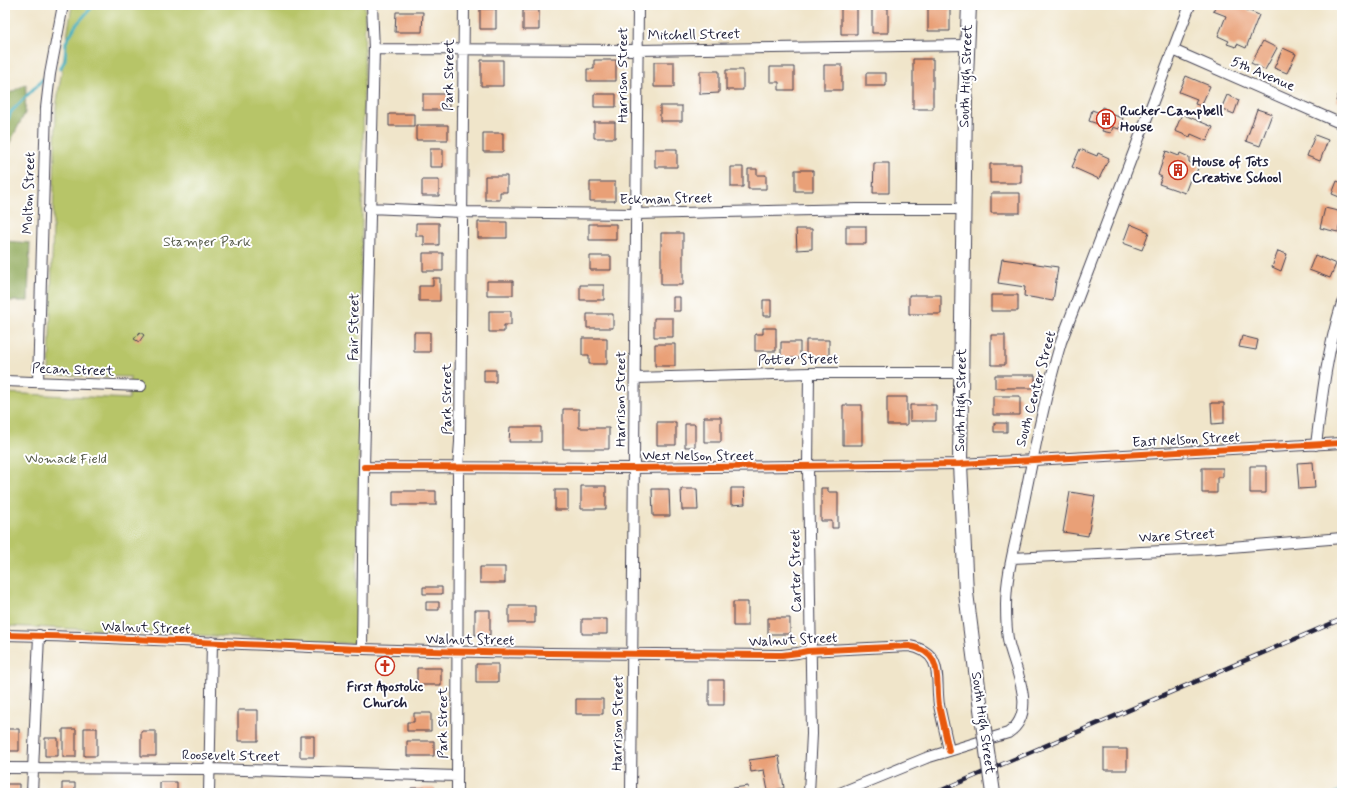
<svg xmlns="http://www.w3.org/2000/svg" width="1347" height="798" font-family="Mynerve,sans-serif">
  <rect width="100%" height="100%" fill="#fff"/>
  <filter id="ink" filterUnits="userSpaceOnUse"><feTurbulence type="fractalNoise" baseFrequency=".025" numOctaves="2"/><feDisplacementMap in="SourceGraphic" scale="8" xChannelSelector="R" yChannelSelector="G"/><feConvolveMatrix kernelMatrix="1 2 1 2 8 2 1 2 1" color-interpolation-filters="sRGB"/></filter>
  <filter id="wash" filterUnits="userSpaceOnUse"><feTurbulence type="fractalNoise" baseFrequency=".012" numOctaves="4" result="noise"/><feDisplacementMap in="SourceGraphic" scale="16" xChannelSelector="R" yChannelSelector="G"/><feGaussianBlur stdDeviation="0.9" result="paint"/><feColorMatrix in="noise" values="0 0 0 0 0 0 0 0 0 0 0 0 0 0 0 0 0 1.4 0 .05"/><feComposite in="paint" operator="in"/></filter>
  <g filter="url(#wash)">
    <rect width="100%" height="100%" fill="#f0e5ca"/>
    <path fill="#b7c567" stroke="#6c7451" d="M72,5H365L356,644L122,631L5,626V393L129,399L130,377L49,375L56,108Z"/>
    <path fill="#91aa5c" stroke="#5a664c" d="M26,84L25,113L5,152V98L8,94Z
      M5,241L30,243L28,301H5Z"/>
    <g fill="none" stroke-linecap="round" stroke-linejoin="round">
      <path stroke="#42afc0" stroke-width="3" d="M60,69L65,60L66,42L76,25L94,5
        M5,126L11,112L43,79
        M1336,793L1342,791"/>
    </g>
    <g id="blocks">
      <path fill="#e9a077" d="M928,5H950V31H928Z
        M1216,5H1235L1259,15L1246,48L1237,44L1236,47L1227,44L1229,41L1218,36L1226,16L1213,11Z
        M841,6H857V34H841Z
        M872,8H888V33H872Z
        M480,9H496V29H480Z
        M523,10H539V30H523Z
        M396,12H423L422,32H395Z
        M1263,41L1277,48L1265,70L1251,63Z
        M1283,48L1296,54L1287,73L1274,68Z
        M913,59H933V109H913Z
        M481,60H503V86H481Z
        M594,60H616V81H587V69H594Z
        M654,62H674V87H654Z
        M824,65H842V90H824Z
        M770,67H794V90H779V82H770Z
        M726,70H743V90H726Z
        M700,71H719V93L700,94Z
        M866,73H886V86H866Z
        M1186,76L1210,86L1201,106L1195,104L1197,99L1179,92Z
        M1342,86V103L1336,101Z
        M423,94H449V110H423Z
        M594,94H616V107H594Z
        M1227,95L1239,100L1234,114L1221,109Z
        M660,106H682V121H660Z
        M1102,107L1111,111L1110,114L1123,118L1119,129L1113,127L1111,133L1102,131L1104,126L1089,121L1092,110L1100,113Z
        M1257,109L1272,114L1260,146L1246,141Z
        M389,114H414V126H389Z
        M1182,114L1213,127L1207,141L1191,134L1190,137L1175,131Z
        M594,122H615V138H594Z
        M416,125H448V140H416Z
        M483,133H503V152H483Z
        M1315,135L1328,140L1320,161L1307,156Z
        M430,149H443V167H430Z
        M655,149H677V167H655Z
        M1080,149L1097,156L1098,153L1109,158L1099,179L1072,167Z
        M1166,151L1179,156L1180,153L1189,157V162L1199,166L1195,175L1192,174L1185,193L1159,184L1162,177L1158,175Z
        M874,163H889V193H873Z
        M990,164H1021V183H990Z
        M731,167H743V187H731Z
        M748,169H757V175H766V189H748Z
        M795,170H813V191H795Z
        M485,176H507V192H500V200H485Z
        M422,180H439V196H422Z
        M1337,181L1342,183V198L1332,194Z
        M590,182H615V201H590Z
        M991,193H1020V213H991Z
        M1325,208L1342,212L1338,232L1320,228Z
        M478,222H507V238H478Z
        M416,223H439V245H424V236H416Z
        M589,224H616V240H589Z
        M1130,224L1149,232L1142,250L1123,243Z
        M846,226H866V244H846Z
        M796,229H812V249L797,250Z
        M661,233H683V285H661Z
        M1278,251L1287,254L1281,271L1272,267Z
        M423,253H443V271H423Z
        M1315,255L1336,264L1330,278L1309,270Z
        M590,256H611V270H590Z
        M1002,259L1058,267L1053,301L1024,296L1025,287L998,283Z
        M433,278H440V301H419V286H433Z
        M487,281H513V295H487Z
        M580,285H604V300H580Z
        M909,295H941V314H909Z
        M991,295H1018V311H991Z
        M673,297H680V311H673Z
        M763,300H771V316H763Z
        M489,311H511V325H504V332H489Z
        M587,314H613V328H587Z
        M654,318H673V337H654Z
        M763,328H776V351H755V334H763Z
        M140,332L144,335L139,342L134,339Z
        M414,332H430V352H414Z
        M991,335H1005V365H991Z
        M1242,336L1258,340L1256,350L1239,347Z
        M582,338H607V364H589V355H582Z
        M806,340H829V357H806Z
        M781,342H800V358H781Z
        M655,344H675V366H655Z
        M484,370H496V382H484Z
        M995,375H1035V388H995Z
        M993,396H1020V415H993Z
        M887,397H907V425H887Z
        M1211,403H1224V423L1212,424Z
        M843,405H862V445H843Z
        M910,405H936V421H910Z
        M563,409H579V428H609V449H563Z
        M704,417H721V442H704Z
        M657,422H676V445H657Z
        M994,423H1007V432H994Z
        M685,424H695V447H685Z
        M510,427H541V442H509Z
        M1313,462L1315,488L1299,489L1297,463Z
        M1250,466H1266V493H1250Z
        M1202,468H1223V477H1217V493H1202Z
        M581,486H606V509H581Z
        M731,488H744L745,504L731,505Z
        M821,488H828V492H838V528H832V521H821Z
        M652,489H669L670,516H653Z
        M681,489H697L698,510H682Z
        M555,490H568V510H555Z
        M393,491H436V505H393Z
        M1070,492L1095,496L1088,536L1063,532Z
        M480,567H505V583H480Z
        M423,587H442V594H423Z
        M426,602H439V610H426Z
        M733,602H748V626H733Z
        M509,606H535V623H509Z
        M475,610H490V635H475Z
        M768,618H790V634H768Z
        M582,619H607V634H582Z
        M476,664H498V682H476Z
        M417,668H441V685H417Z
        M709,680H724V705H709Z
        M576,699H603V714H576Z
        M238,710H258V741H238Z
        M414,713H431V731H407V722H414Z
        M84,728H97V756H84Z
        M6,729H19V751H6Z
        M63,729H76V757H63Z
        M141,731H156V756H141Z
        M300,736H314V757H300Z
        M45,738H58V756H45Z
        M407,741H434V756H407Z
        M1104,749H1127V770H1104Z
        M779,756L784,788L768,791L764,770L751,772L749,760Z
        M160,782H177V793H160Z
        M62,783H75V793H62Z
        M5,784H19V793H5Z
        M748,786L749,793H719V790Z
        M411,788H435V793H411Z
        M284,791H299V793H284Z"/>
    </g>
  </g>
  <g filter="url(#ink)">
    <use href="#blocks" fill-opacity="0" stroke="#413f50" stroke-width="1"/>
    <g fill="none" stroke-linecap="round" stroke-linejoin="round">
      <g stroke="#413f50" stroke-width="12">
        <path id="minor" d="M374,49L638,50L967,45
          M1173,50L1342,124
          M369,208L462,212L636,214L856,209H964
          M809,373L808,467L812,734L809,793
          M635,378L809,373H962
          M5,381L141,386
          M38,382L46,108L50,74L63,5
          M1316,445C1322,396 1327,351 1342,303
          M364,467L634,468L960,464L1342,443
          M1012,558L1206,549L1342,538
          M5,635C125,637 245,645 364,649C504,654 643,654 782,655L798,653L807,651L909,646C945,652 935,680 939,705C942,720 946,735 949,751
          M362,649L364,467L374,49L372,5
          M5,768L210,769L457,776
          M32,793L39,635
          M209,793L212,642
          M457,793L458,468L460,442L464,5
          M631,793L638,5
          M840,793L926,758L1008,733C1038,713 1016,672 1009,644C1006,631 1006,618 1006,605C1006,575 1015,545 1021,516C1033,457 1044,399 1061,342L1190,5"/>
      </g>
      <g stroke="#413f50" stroke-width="16">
        <path id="secondary" d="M969,5L965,102L960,464L966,593L980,702"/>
      </g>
      <use href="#minor" stroke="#fff" stroke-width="10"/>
      <use href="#secondary" stroke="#fff" stroke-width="14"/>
      <g stroke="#22223b" stroke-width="4.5">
        <path id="rail" d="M935,793L1342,619"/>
      </g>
      <use href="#rail" stroke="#fff" stroke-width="3" stroke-dasharray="9" stroke-linecap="butt"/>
      <g stroke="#413f50" stroke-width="16" stroke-linecap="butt">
        <path id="secondary-bridge" d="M980,702L993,793"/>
      </g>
      <use href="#secondary-bridge" stroke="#fff" stroke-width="14"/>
      <g stroke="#fff" stroke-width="8">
        <path id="cycleway" d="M364,467L634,468L960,464L1342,443
          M5,635C125,637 245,645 364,649C504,654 643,654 782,655L798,653L807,651L909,646C945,652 935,680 939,705C942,720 946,735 949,751"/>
      </g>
      <use href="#cycleway" stroke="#e8590c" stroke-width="6"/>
    </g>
  </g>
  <defs>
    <g id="building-ring" transform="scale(1)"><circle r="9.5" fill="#fff" stroke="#c8321e" stroke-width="1.5"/><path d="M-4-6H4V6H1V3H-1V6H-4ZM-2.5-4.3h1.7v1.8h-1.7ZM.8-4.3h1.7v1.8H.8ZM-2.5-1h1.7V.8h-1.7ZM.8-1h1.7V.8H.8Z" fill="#c8321e"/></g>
    <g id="church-ring" transform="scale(1)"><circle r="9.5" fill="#fff" stroke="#c8321e" stroke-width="1.5"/><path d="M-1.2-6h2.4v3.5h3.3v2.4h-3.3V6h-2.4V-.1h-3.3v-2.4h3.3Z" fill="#c8321e"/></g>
  </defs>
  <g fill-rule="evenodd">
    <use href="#building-ring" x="1106" y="119"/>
    <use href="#building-ring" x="1178" y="170"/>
    <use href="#church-ring" x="385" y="666"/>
  </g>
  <g text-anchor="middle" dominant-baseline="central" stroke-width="4" stroke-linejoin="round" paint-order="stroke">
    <g font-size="14" fill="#22223b" stroke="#fff">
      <text transform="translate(694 35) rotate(-1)">Mitchell Street</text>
      <text transform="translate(1263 74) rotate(23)">5th Avenue</text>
      <text transform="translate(449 75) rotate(-89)">Park Street</text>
      <text transform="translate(623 75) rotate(-90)">Harrison Street</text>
      <text transform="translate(966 76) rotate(-88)">South High Street</text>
      <text transform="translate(29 193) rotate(-88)">Molton Street</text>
      <text transform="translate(666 199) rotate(-1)">Eckman Street</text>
      <text transform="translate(354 327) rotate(-89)">Fair Street</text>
      <text transform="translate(798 360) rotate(-1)">Potter Street</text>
      <text transform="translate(73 370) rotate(2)">Pecan Street</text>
      <text transform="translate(1036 389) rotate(-75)">South Center Street</text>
      <text transform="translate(447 399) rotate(-90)">Park Street</text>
      <text transform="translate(621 399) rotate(-90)">Harrison Street</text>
      <text transform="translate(961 400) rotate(-89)">South High Street</text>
      <text transform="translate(1186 440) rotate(-3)">East Nelson Street</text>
      <text x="698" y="456">West Nelson Street</text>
      <text transform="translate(1177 536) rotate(-3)">Ware Street</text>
      <text transform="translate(796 571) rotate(-91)">Carter Street</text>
      <text transform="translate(146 628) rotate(2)">Walnut Street</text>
      <text transform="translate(470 640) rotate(1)">Walnut Street</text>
      <text transform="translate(793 640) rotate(-3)">Walnut Street</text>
      <text transform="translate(443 723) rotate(-90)">Park Street</text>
      <text transform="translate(618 723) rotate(-89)">Harrison Street</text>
      <text transform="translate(983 723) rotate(82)">South High Street</text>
      <text transform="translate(231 756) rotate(1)">Roosevelt Street</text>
    </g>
    <g font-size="14" font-weight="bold" fill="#22223b" stroke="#fff" text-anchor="start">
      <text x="1120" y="111">Rucker-Campbell<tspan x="1120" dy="16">House</tspan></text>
      <text x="1192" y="162">House of Tots<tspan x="1192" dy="16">Creative School</tspan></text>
      <text x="385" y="687" text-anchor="middle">First Apostolic<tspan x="385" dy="16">Church</tspan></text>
    </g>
    <g font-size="14" fill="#565b4a" stroke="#fff">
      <text x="207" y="242">Stamper Park</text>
      <text x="66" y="459">Womack Field</text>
    </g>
  </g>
  <rect width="1347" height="798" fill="none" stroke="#fff" stroke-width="20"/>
</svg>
